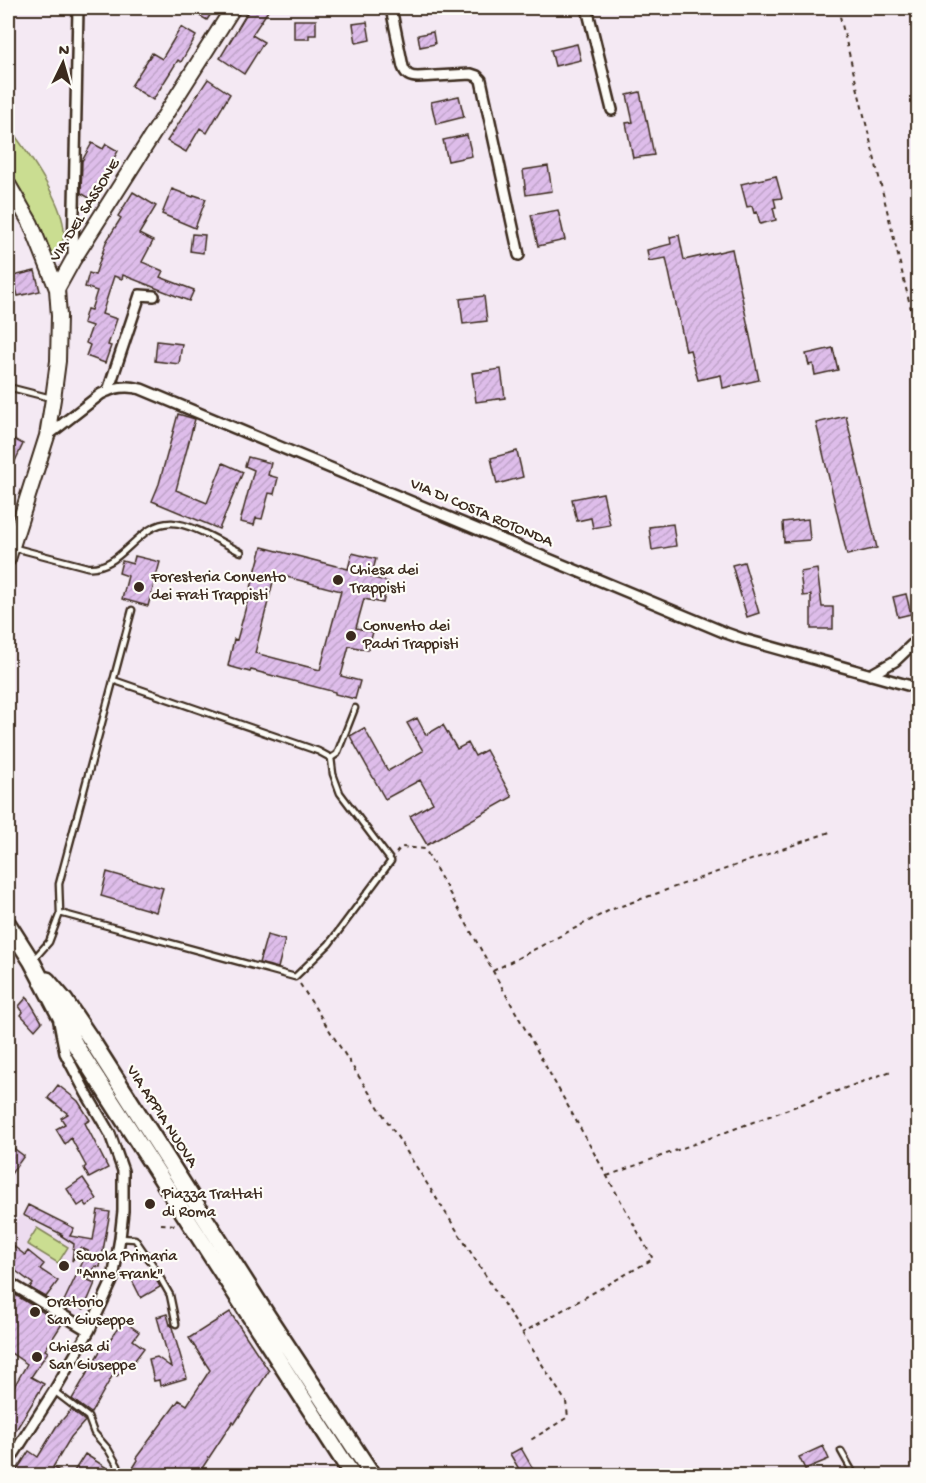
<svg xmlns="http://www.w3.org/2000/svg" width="926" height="1483" font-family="'Gochi Hand',sans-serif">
  <defs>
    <pattern id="building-hatch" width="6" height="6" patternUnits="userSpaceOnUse" patternTransform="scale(1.5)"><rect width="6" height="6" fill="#debdea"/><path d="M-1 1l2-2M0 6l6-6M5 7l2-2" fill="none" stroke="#bfa3c8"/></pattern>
  </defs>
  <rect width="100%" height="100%" fill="#f4e9f3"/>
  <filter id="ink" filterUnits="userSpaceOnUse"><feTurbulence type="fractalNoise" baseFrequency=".0167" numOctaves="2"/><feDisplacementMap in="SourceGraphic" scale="12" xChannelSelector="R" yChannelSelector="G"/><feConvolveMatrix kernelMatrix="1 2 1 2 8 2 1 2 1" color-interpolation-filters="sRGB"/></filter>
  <g filter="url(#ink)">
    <path fill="#eddcf0" d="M20,1215L75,1243L74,1250L79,1251L77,1264L103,1267L101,1278H98L81,1318L47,1296L58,1281L40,1269L44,1264L28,1252L25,1255L8,1242V1234Z"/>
    <path fill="#cadd91" stroke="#828458" stroke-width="1.5" d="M8,126C26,150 63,202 64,231C65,241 57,254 49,258L26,198L8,170Z
      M37,1228L68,1247L58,1263L27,1244Z"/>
    <path fill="url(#building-hatch)" stroke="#3b2a1e" stroke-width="1.5" fill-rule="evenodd" d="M186,8H215L207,20Z
      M250,8H270L252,35L264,42L244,74L220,58Z
      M294,20H316V35H309V39H294Z
      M367,22L370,40L356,43L353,24Z
      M181,27L196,36L181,62L178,60L153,100L131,86L152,53L162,59Z
      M433,32L435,44L420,47L418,35Z
      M577,44L581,60L555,66L551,50Z
      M208,79L230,94L207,133L200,128L186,152L167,141Z
      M640,92L646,120H647L654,155L633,158L626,123L633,122L627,95Z
      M459,96L464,117L436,124L431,102Z
      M467,135L472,156L448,161L443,140Z
      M92,143L103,149L106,144L118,151L91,199L81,193L82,161Z
      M548,166L552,191L526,195L523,170Z
      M776,176L782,198L774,199L776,207L773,208L776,220L760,224L757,212L754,213L752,206L747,207L741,184Z
      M172,189L193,197L194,195L206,199L195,228L162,214Z
      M133,192L156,206L139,234L153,241L142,262L163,271L160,277L194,290L189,301L123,275L122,279L114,276L102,314L117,319L108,345L111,346L105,363L86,356L90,345L86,343L92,326L83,323L87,309L91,310L97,291L85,287L89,273L95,275L106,242L121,218L118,216Z
      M558,210L565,240L538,246L531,215Z
      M192,234L205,235L203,253L190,251Z
      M679,235L684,260L732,249L759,380L723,388L721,375L698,380L690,350L686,351L666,258L649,261L647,250L671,244L670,237Z
      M35,271L40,291L18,296L13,276Z
      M484,296L487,321L463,324L460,299Z
      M157,341L182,344L179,364L155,361Z
      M833,348L838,370L815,375L813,364L809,365L806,354Z
      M501,369L505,398L476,402L472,373Z
      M178,414L195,419L176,490L207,503L223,463L243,472L219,529L152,501L159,484Z
      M846,416L877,548L847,555L816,423Z
      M8,436L23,444L8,476Z
      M517,451L523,477L497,484L491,458Z
      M248,457L271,463L268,475L278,478L274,494L269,493L262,519L256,518L254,525L240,522L254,470L245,466Z
      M603,493L610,525L593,528L591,518L577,521L572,499Z
      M808,519L810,540L784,542L783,522Z
      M673,524L676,546L652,550L649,527Z
      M262,547L348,569L352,553L376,559L371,577L388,582L383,603L364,599L356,628L373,632L368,650L349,646L341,676L360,681L355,699L335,694V692L251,670L250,672L228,666L234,639L237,640ZM275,574L341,591L320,670L255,653Z
      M135,556L160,562L148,606L122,599L128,576L119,573L122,561L133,564Z
      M744,562L759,613L747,617L732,565Z
      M817,569L822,607H833V629H811V595L803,596L800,572Z
      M906,594L911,614L898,617L893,597Z
      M417,718L426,735L443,725L457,749L468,743L475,756L486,750L512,797L427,845L410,816L433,803L420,780L385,799L350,736L364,728L388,771L423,751L407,723Z
      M107,872L163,888L156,912L101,896Z
      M267,935L285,940L278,968L259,963Z
      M27,997L42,1022L35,1030L21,1015L23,1012L19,1006Z
      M58,1085L78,1101L90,1120L85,1123L108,1168L89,1178L84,1168L86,1166L71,1138L65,1144L56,1129L65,1124L61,1118L68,1114L48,1098Z
      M8,1144L24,1156L8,1178Z
      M83,1178L97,1199L87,1206L84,1202L78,1206L67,1189Z
      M28,1205L74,1228L70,1236L93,1240L98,1210L110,1212L100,1267L95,1266L88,1280L95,1283L84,1309L64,1301L88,1251L81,1248L72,1261L74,1244L60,1235H63L23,1215Z
      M8,1242L25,1255L28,1251L44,1264L40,1269L58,1281L46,1297L30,1288L33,1284L8,1265Z
      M151,1270L160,1287L141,1298L132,1280Z
      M14,1294L62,1324L45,1350L48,1352L31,1377L44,1384L8,1443V1397L27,1364L8,1351V1304Z
      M230,1312L269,1371L235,1423L233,1421L197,1476H128L138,1460L136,1458L179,1400L187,1405L210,1370L189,1338Z
      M167,1314L170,1325L171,1324L187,1378L160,1386L159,1380L154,1381L149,1359L157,1357L171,1367L157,1317Z
      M123,1321L139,1332L133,1340L144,1348L135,1360L117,1376L114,1373L91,1413L72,1399L100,1351L106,1345Z
      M71,1410L85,1421L71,1437L53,1467L67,1476H13L29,1451L38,1457L56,1427Z
      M823,1446L829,1459L805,1469L799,1457Z
      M521,1448L537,1476H523L510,1454Z
      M85,1454L107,1468L103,1476H71Z"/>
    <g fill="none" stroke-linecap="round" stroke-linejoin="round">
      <g stroke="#3b2a1e" stroke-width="9">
        <path id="lane" d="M8,387L51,398
          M15,548L87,567C122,571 137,522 172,523C193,524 222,543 241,552
          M331,758L337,754L355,708
          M60,913L295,977L329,944L391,861L340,793L333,774L331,758L318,751L113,680
          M33,960L49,942L60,913L59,884L132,610
          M120,1238L135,1239L153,1265L170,1295L176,1324
          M54,1391L88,1417L94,1433L108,1449L118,1466L112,1476
          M841,1451L855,1476"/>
      </g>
      <g stroke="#3b2a1e" stroke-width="14">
        <path id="street" d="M391,8L403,67C406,75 410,77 418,77L471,74L477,76L481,80L519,255
          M587,8L612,110
          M73,257L78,8
          M108,391L140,295L154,296
          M47,436L101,394C115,387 126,385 141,389L726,633L743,639L918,688
          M870,675L895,661L918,639
          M8,1282L89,1331
          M8,1463L54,1391L89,1331L113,1279L120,1238L123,1211V1171L110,1134L86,1093L65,1053L59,1022"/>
      </g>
      <g stroke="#3b2a1e" stroke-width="18">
        <path id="secondary" d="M8,184L31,224L57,289
          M8,559L47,436L53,399L58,361L59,316L57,289L73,260L233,8"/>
      </g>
      <g stroke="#3b2a1e" stroke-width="20">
        <path id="primary" d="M8,924L32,962L76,1046L353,1476
          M47,980L65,1001L90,1038L268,1317L373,1476"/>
      </g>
      <path stroke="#3b2a1e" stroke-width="2" stroke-dasharray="4.5 4.5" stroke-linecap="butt" d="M838,8L918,338
        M396,853L401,847L425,849L653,1259L522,1333
        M493,971L610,910L830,832
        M300,984L566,1402L568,1417L529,1441
        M607,1176L894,1070
        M161,1224L176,1225"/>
      <use href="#lane" stroke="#fdfcf7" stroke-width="4.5"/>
      <use href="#street" stroke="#fdfcf7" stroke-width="9"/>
      <use href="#secondary" stroke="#fdfcf7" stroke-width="14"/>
      <use href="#primary" stroke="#fdfcf7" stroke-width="15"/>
    </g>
  </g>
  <g fill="#3b2a1e" stroke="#fdfcf7" stroke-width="2">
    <circle cx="338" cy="580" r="6"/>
    <circle cx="139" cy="587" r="6"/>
    <circle cx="351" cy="636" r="6"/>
    <circle cx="150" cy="1204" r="6"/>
    <circle cx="64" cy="1266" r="6"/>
    <circle cx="35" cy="1312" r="6"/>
    <circle cx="37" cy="1357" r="6"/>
  </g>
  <g text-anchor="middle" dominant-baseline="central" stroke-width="4.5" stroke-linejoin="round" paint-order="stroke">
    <g font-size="16" fill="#3b2a1e" stroke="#fdfcf7">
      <text transform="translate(86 211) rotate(-58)">VIA DEL SASSONE</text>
      <text transform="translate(481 514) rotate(23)">VIA DI COSTA ROTONDA</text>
      <text transform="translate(161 1117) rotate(57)">VIA APPIA NUOVA</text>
    </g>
    <g font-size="16" fill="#3b2a1e" stroke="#fdfcf7" text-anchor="start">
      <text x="350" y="571">Chiesa dei<tspan x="350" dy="18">Trappisti</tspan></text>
      <text x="151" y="578">Foresteria Convento<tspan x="151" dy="18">dei Frati Trappisti</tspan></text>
      <text x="363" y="627">Convento dei<tspan x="363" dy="18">Padri Trappisti</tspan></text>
      <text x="162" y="1195">Piazza Trattati<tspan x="162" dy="18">di Roma</tspan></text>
      <text x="76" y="1257">Scuola Primaria<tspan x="76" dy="18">"Anne Frank"</tspan></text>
      <text x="47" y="1303">Oratorio<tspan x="47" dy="18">San Giuseppe</tspan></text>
      <text x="49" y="1348">Chiesa di<tspan x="49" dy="18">San Giuseppe</tspan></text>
    </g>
  </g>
  <rect width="926" height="1483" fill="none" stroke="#fdfcf7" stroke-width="30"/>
  <rect x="15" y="15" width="896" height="1453" fill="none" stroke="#3b2a1e" stroke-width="2" filter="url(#ink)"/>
  <g transform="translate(63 63) rotate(5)" stroke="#fdfcf7" stroke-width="4.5" paint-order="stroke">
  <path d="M0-4.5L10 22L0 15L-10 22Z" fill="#3b2a1e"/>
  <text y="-9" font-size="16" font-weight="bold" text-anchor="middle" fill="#3b2a1e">N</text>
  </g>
</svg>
